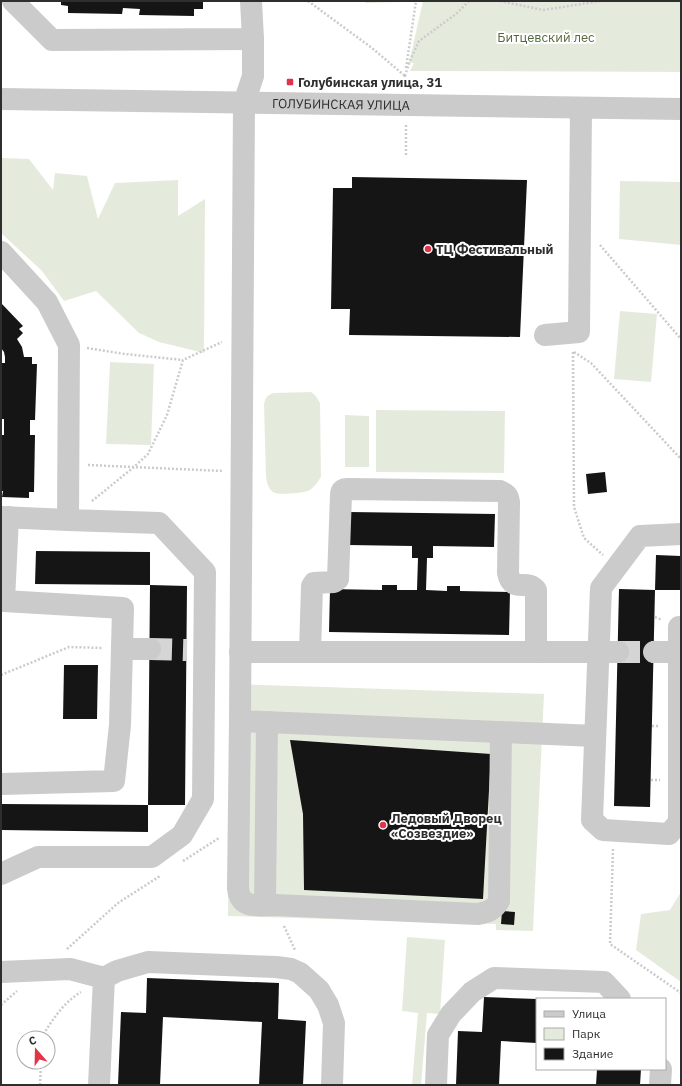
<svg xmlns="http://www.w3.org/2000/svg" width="682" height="1086" font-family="'IBM Plex Sans',sans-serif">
  <rect width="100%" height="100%" fill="#fff"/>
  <path fill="#e5ebdc" d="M365,1H406L405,2L365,3Z
    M423,1H681V72L410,71L414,63H409Z
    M1,158L29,159L53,190L55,173L87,176L98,219L115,183L178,180V216L205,199L204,353L159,342L139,333L96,291L64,301L42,271L1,233Z
    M620,181L681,182V245L619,239Z
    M620,311L657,314L651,382L614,379Z
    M110,362L154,364L151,445L106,444Z
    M311,392L315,395L320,403L321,477C317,483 314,488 308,491C302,493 281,495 275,493C269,491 267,483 266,477L264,405C265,398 267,395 274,393Z
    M376,410L505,411L504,473L376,472Z
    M345,415L369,416V467H345Z
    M230,684L544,694L533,931L496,930V924L228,916Z
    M681,892V982L636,950L641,914L670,910Z
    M407,937L445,940L440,1014L427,1013L421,1085H412L418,1013L402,1011Z"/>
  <path fill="#151515" d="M61,1H203V9H194V16L139,15L140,9L123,8L122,14L68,13V6L61,5Z
    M352,177L527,180L520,337L349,335L350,309H331L333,188H352Z
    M1,303L23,326L19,329L23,333L17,339L22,347L24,357H32V364H37L35,420H30V435H35L34,492H29V498L2,497L3,491H1V435H4V419H1V363H5V357L4,352L1,348Z
    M605,472L607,492L588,494L586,474Z
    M349,512L495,514L494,547L433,546V558H427L426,590L447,591V586H460V591L510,592L509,635L329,632L330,589L382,590V585H397V590H417L418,558H412V546L348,545Z
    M36,551L150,552V585L35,584Z
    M656,555L681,556V590H655Z
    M150,585L187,586L185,805H148Z
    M619,589L655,590L650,807L614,806Z
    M64,665H98L97,719H63Z
    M290,740L491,754L483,899L304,890L303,814Z
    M1,804L148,805V832L1,830Z
    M502,911L515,912L514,925L501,924Z
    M147,978L279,983L278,1019L306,1021L303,1085H259L262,1022L163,1017L160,1085H118L121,1012L146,1013Z
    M484,997L537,999V1043L501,1041L499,1085H456L458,1031L482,1032Z
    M597,1069H641L640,1085H596Z"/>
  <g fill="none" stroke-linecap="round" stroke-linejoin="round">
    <path stroke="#d5d5d5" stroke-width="22" stroke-dasharray="22 11" stroke-linecap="butt" d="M150,649L187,650
      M618,652H654"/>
    <path stroke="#cbcbcb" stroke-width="2.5" stroke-dasharray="2 2" stroke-linecap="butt" d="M308,1L372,48L405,76
      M500,1L543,10L601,1
      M406,68L416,1
      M405,75V86
      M405,76L409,63L419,41L456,14L469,1
      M406,125V156
      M600,245L681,339
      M87,348L125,354L183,360
      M573,352L574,507L584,538L603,555
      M574,352L591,363L681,459
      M88,465L223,471
      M92,501L134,467L148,454L167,415L183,360L222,342
      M655,617L662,620
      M1,675L69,647L103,648
      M652,726H659
      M651,780H660
      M613,849L610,944L681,993
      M183,861L219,838
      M284,926L295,950
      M67,949L118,903L160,876
      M1,1005L17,991
      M42,1038L43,1035C53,1019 64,1002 81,992
      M40,1085L41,1062"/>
    <g stroke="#cbcbcb" stroke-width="22">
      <path d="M13,1L52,40L253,39L251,1"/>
      <path d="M253,39V76L244,103L240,721L595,736"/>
      <path id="s1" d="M1,99L681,109"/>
      <path d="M1,252L47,302L69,345L68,520L159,523L205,572L203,799L182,835L152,857H38L1,874"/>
      <path d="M545,335L579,332L581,108"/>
      <path d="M1,517L68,520"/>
      <path d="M681,534L640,536L601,588L592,820L603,830L669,834L679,822V627H681"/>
      <path d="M122,649H150"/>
      <path d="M240,652H618"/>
      <path d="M310,652L312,586L314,583L334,582L338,579L341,495C341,490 343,489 348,489L500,491C506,494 508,495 509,502L508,573C512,594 527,578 536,590V652"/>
      <path d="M654,652H679"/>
      <path d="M240,721L238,888C240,910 258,905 275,905L478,914C488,912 494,910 499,901L501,732"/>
      <path d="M1,784L114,781L120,725L123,608L4,601L8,517"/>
      <path d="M265,905L267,722"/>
      <path d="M1,972L70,969L104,978"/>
      <path d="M99,1085L104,978L117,971L148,962L276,967L291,969L300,973L319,990L328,1005L334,1023L332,1085"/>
      <path d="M436,1085L438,1035L451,1014L472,992L494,978L604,982L620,999"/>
      <path d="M660,1085L661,1069"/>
    </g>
  </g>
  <g fill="#e23349" stroke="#fff" stroke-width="1.5">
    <rect x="286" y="78" width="8" height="8" rx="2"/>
    <circle cx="428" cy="249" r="4"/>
    <circle cx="383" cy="825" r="4"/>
  </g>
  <g text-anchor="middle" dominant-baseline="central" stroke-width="4" stroke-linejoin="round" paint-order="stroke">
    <g font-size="13" fill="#53693c" stroke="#fff">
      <text x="546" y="37">Битцевский лес</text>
    </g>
    <g font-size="13" font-weight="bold" fill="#2e2e2e" stroke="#fff" text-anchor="start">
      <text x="298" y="82">Голубинская улица, 31</text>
      <text x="436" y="249">ТЦ Фестивальный</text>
      <text x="391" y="818">Ледовый Дворец<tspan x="391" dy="15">«Созвездие»</tspan></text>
    </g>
    <g font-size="13" fill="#2e2e2e" stroke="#fff">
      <text stroke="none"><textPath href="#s1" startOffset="340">ГОЛУБИНСКАЯ УЛИЦА</textPath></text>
    </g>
  </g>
  <rect width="682" height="1086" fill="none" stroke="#2e2e2e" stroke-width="4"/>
  <rect x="536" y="998" width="130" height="72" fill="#ffffff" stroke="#ababab"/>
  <rect x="544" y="1011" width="20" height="6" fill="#cbcbcb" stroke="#ababab"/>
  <text x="572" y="1018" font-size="12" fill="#2e2e2e">Улица</text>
  <rect x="544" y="1028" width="20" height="12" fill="#e5ebdc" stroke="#ababab"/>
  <text x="572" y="1038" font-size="12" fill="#2e2e2e">Парк</text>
  <rect x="544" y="1048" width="20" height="12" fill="#151515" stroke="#ababab"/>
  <text x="572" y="1058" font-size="12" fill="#2e2e2e">Здание</text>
  <g transform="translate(36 1050) rotate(340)"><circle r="19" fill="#ffffff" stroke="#ababab"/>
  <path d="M0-3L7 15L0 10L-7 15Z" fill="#e23349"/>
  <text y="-6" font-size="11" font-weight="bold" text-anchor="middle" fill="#2e2e2e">С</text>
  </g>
</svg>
